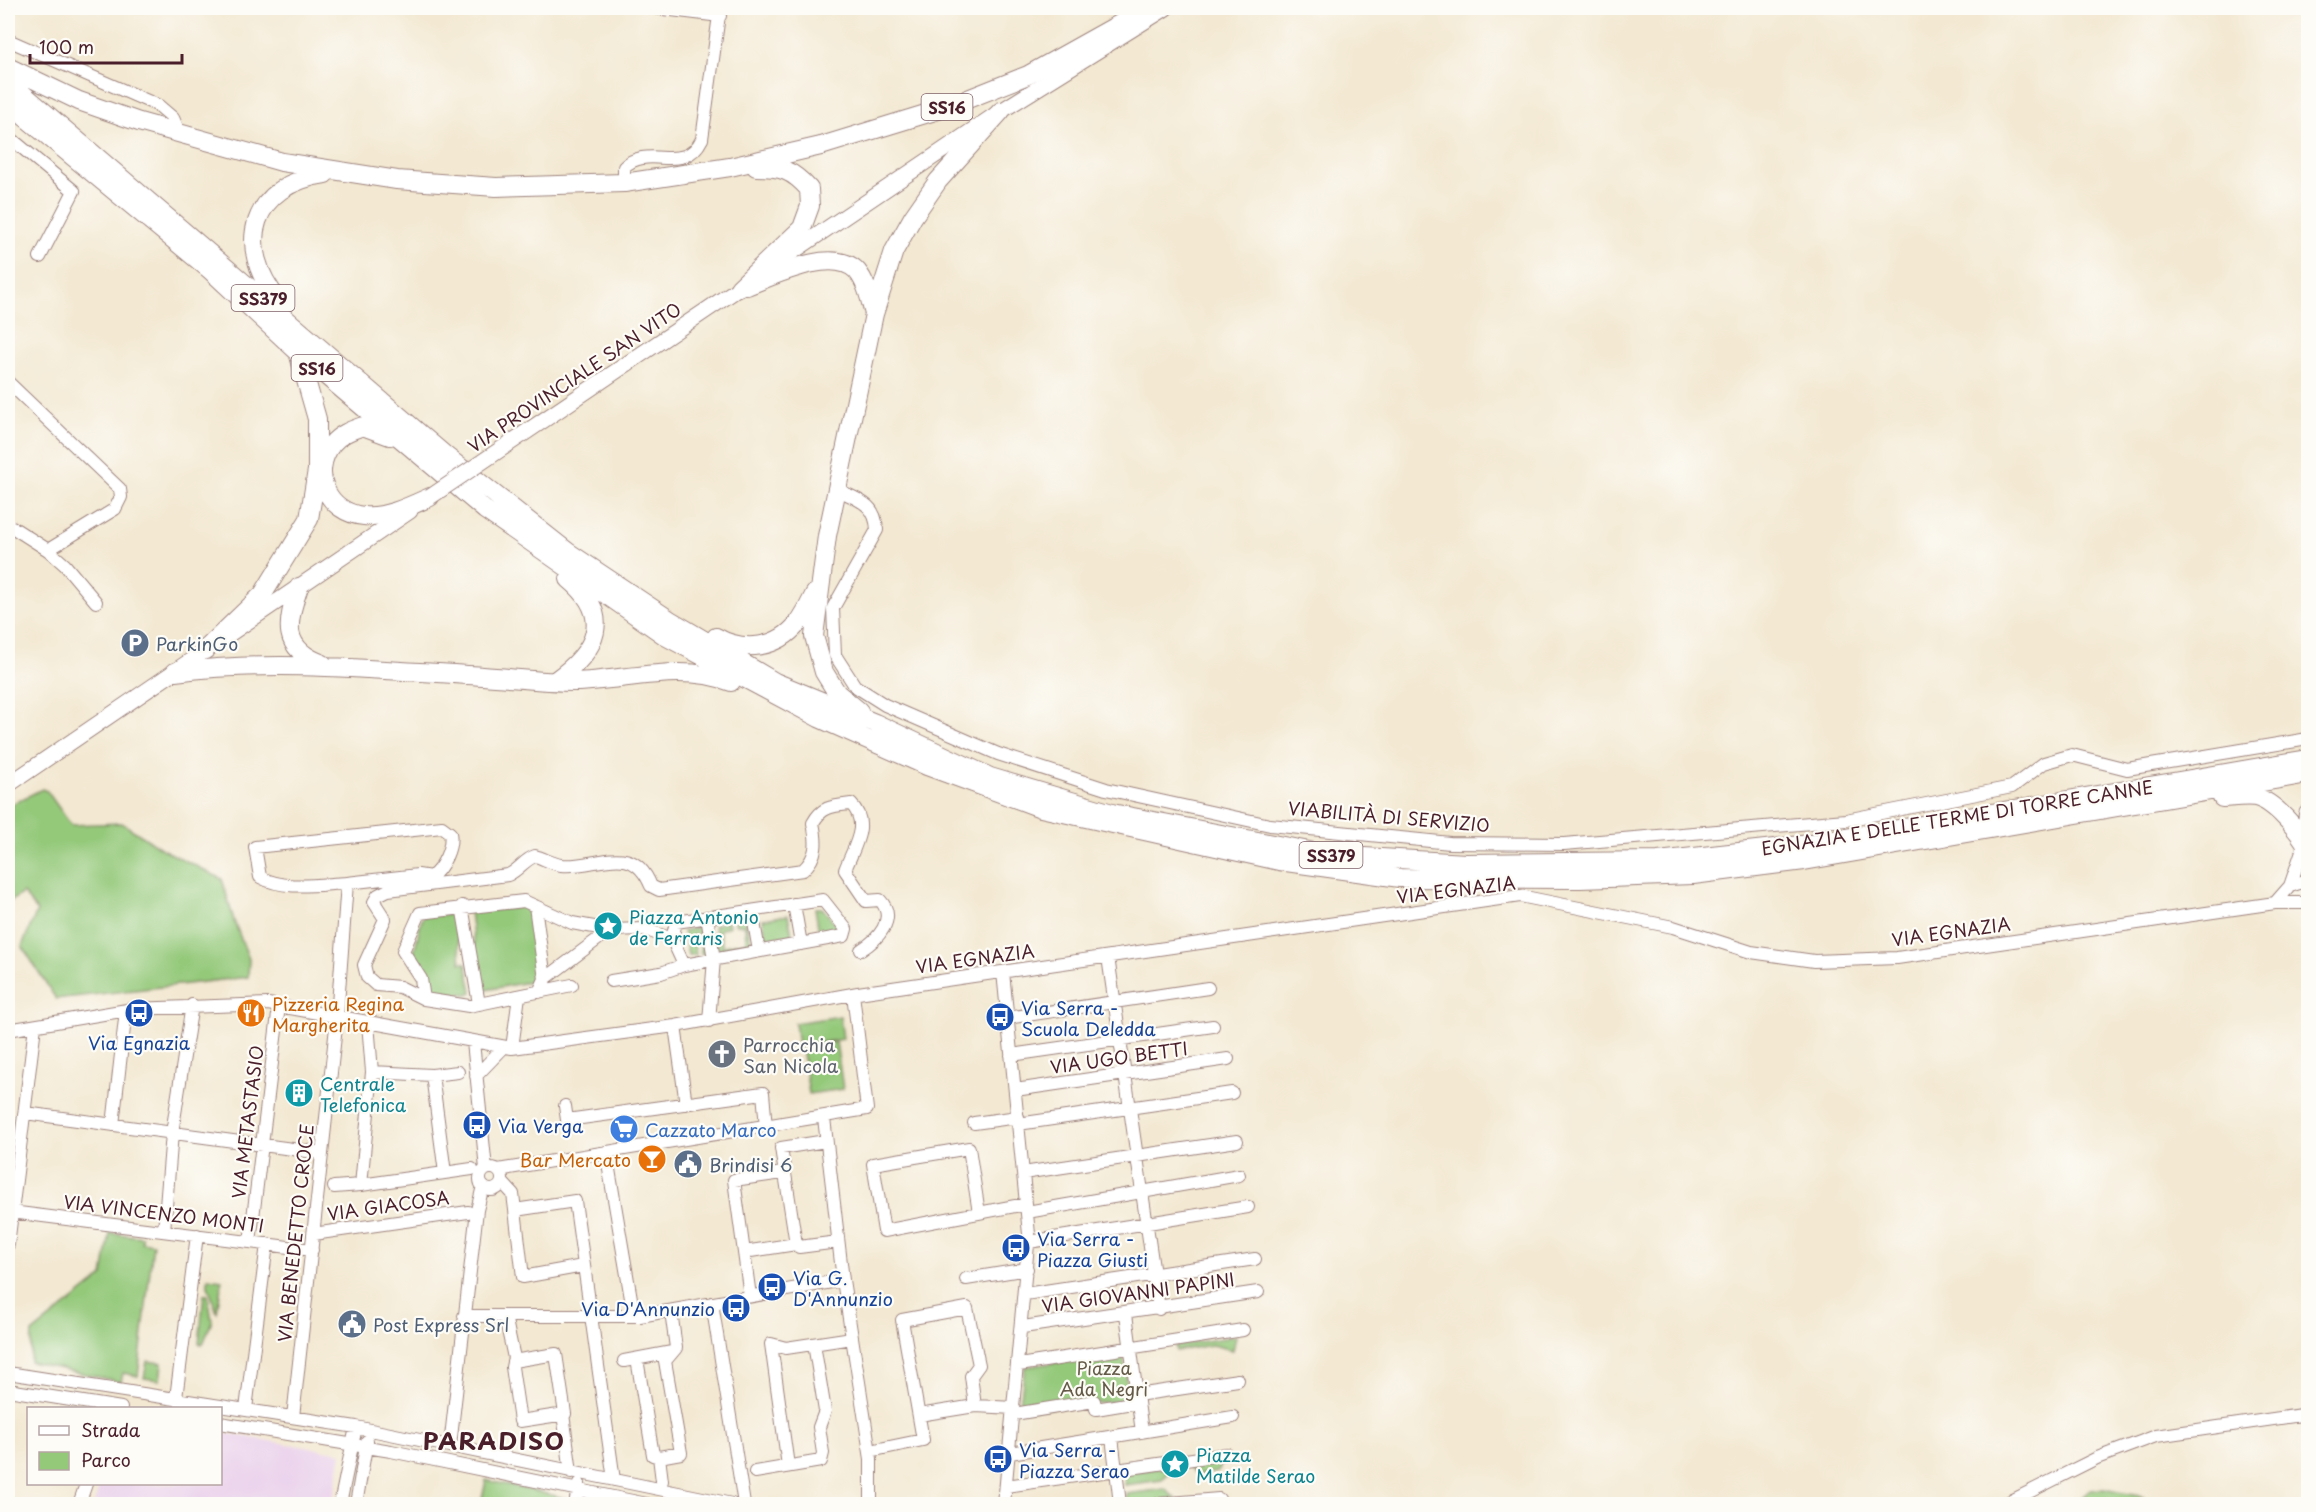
<svg xmlns="http://www.w3.org/2000/svg" width="2316" height="1512" font-family="'Playpen Sans',sans-serif">
  <rect width="100%" height="100%" fill="#fdfcf7"/>
  <filter id="ink" filterUnits="userSpaceOnUse"><feTurbulence type="fractalNoise" baseFrequency=".0167" numOctaves="2"/><feDisplacementMap in="SourceGraphic" scale="12" xChannelSelector="R" yChannelSelector="G"/><feConvolveMatrix kernelMatrix="1 2 1 2 8 2 1 2 1" color-interpolation-filters="sRGB"/></filter>
  <filter id="wash" filterUnits="userSpaceOnUse"><feTurbulence type="fractalNoise" baseFrequency=".008" numOctaves="4" result="noise"/><feDisplacementMap in="SourceGraphic" scale="24" xChannelSelector="R" yChannelSelector="G"/><feGaussianBlur stdDeviation="1.35" result="paint"/><feColorMatrix in="noise" values="0 0 0 0 0 0 0 0 0 0 0 0 0 0 0 0 0 1.4 0 .05"/><feComposite in="paint" operator="in"/></filter>
  <g filter="url(#wash)">
    <rect width="100%" height="100%" fill="#f3e8d1"/>
    <path fill="#ead1ec" d="M221,1433L342,1453L332,1504H94L100,1484H220Z"/>
    <path fill="#94c97a" stroke="#6f7452" stroke-width="1.5" d="M42,789L47,791L71,825L122,823L162,849L222,879L234,921L249,959L248,977L56,999L22,946L37,911L23,893L8,903V806Z
      M523,907L531,913L538,966L535,976L528,982L480,991L470,912Z
      M815,908H822L837,925V931L819,933Z
      M455,914L461,963H466L472,992L468,994L428,992L433,985L414,952L422,919L425,916Z
      M788,915L792,935L766,939L763,919Z
      M745,918L752,945L718,951L714,925L728,921L729,926L719,930L723,946L746,942L745,925L735,924V920Z
      M703,926L707,953L701,954L700,933L692,934L696,955H688L683,931Z
      M840,1016L843,1039L798,1046L795,1023Z
      M836,1042L843,1089L809,1094L802,1047Z
      M110,1233L142,1237V1242L153,1244L138,1376L123,1373L121,1382L30,1362L32,1333L103,1276Z
      M208,1278L222,1280L217,1313L208,1286Z
      M204,1294L208,1295L212,1321L203,1344H199Z
      M1236,1336L1233,1350L1212,1345L1176,1351L1175,1346Z
      M1123,1353L1129,1400L1019,1411L1025,1367Z
      M147,1361L162,1363L160,1380L144,1378Z
      M1221,1458L1218,1472L1197,1475L1186,1464Z
      M1174,1466L1162,1480L1125,1485L1124,1473Z
      M486,1480L565,1498L564,1504H481Z
      M1165,1489L1176,1499L1127,1504V1494Z
      M2104,1489L2139,1496L2155,1504H2074L2090,1490Z"/>
  </g>
  <g filter="url(#ink)">
    <g fill="none" stroke-linecap="round" stroke-linejoin="round">
      <g stroke="#9e847e" stroke-width="14">
        <path id="minor" d="M655,8L720,16
          M8,40L159,106L173,118L180,134
          M8,136L74,191L40,257
          M624,183V167C649,143 684,176 702,139L720,8
          M8,382L120,489L121,497L115,509L48,550L12,527
          M836,489C858,500 876,503 877,530L833,608L835,655L855,686L885,705L998,754L1106,789L1270,825L1450,843L1564,844L1846,820L2012,787L2044,763L2072,755L2127,769L2308,739
          M48,550L65,565L96,602
          M2290,886L2308,880
          M823,900L846,929L844,936L684,965L672,939L676,922Z
          M2275,903L2290,886L2305,842
          M794,904L801,944
          M462,906L479,1004
          M535,906L545,979
          M752,911L759,951
          M707,917L714,959L709,1021
          M1108,957L1159,1309
          M1003,972L1029,1234L1004,1504
          M611,981L661,973L684,965
          M572,985L469,1006L424,999L400,987L376,985L367,977L364,965L385,919L374,902L378,895L388,890L508,875C519,870 524,860 535,856C543,858 553,864 561,865C597,869 632,839 651,886L659,890L803,870C818,856 817,842 813,823C822,806 833,806 851,804C871,824 853,848 845,870L866,901L880,900C898,919 877,940 861,950
          M539,992L545,979L610,930L644,929L672,939
          M424,999L421,979L403,951L420,913L524,901L572,923L610,930
          M1007,1018L1208,988
          M675,1026L686,1104
          M8,1030L133,1009L268,1004L512,1048L675,1026L858,993L1520,896L1673,927L1751,952L1814,961L1897,958L2275,903H2308
          M473,1042L486,1169
          M512,1048L519,996
          M1011,1055L1213,1026
          M372,1072L432,1075L458,1072
          M432,1075L445,1173
          M476,1076L504,1047
          M1015,1090L1228,1059
          M565,1106L567,1120L763,1093L766,1127
          M25,1113L322,1153
          M824,1118L843,1280L871,1459V1504
          M974,1123L1018,1117
          M1018,1124L1232,1093
          M113,1125L126,1010
          M606,1152L634,1316
          M480 1179a11 11 0 1 1 22 0a11 11 0 1 1-22 0Z
          M498,1170L867,1109L853,994
          M1023,1173L1237,1141
          M502,1182L513,1194L515,1210
          M361,1185L372,1072L368,1023
          M334,1187L361,1185L472,1169
          M11,1212L312,1250
          M1027,1212L1239,1175
          M979,1213L969,1148L873,1164L884,1231L1026,1204
          M164,1231L172,1133L192,1005
          M313,1234L468,1212
          M250,1242L279,1006
          M1029,1242L1248,1207
          M796,1244L799,1247L838,1242
          M8,1245L35,1026
          M744,1252L796,1244L781,1148L826,1141
          M583,1266L523,1277L515,1210L575,1201L614,1480
          M966,1279L1027,1269
          M1025,1294L1255,1259
          M750,1296L734,1180L783,1173
          M712,1303L744,1504
          M1126,1314L1142,1432
          M464,1316H640L843,1280
          M505,1316L514,1358L512,1367L520,1421L565,1414L556,1354L513,1361
          M1023,1327L1258,1292
          M637,1359L653,1455L659,1457
          M624,1361L672,1352
          M1019,1365L1243,1330
          M8,1373L356,1427L732,1504
          M8,1390L121,1408
          M1137,1395L1238,1380
          M176,1398L197,1235
          M975,1406L1014,1408
          M246,1409L267,1244
          M563,1414L571,1472
          M1014,1414L1094,1401L1096,1409L1138,1402
          M293,1417L337,1018L347,883L418,875L431,877C443,868 453,847 450,833L442,827L255,847L260,877C285,891 320,884 347,883
          M220,1423L391,1451L647,1504
          M1112,1437L1120,1504
          M450,1446L477,1210L483,1186
          M870,1451L923,1440L902,1320L967,1308L979,1365L971,1376L975,1406L919,1415
          M1010,1453L1233,1417
          M788,1466L771,1344L786,1348L852,1338
          M755,1472L821,1461L823,1453L819,1427L825,1411L814,1344
          M662,1481L659,1457L681,1453L665,1361L676,1348L671,1311
          M1006,1486L1227,1454
          M79,1504L86,1484
          M340,1504L356,1427
          M356,1504L367,1441
          M575,1504L579,1484
          M1158,1504L1219,1499
          M2005,1504L2097,1458L2156,1436L2308,1414"/>
      </g>
      <g stroke="#9e847e" stroke-width="17">
        <path id="major" d="M504,447L1001,111L1166,8
          M8,785L410,511"/>
      </g>
      <g stroke="#9e847e" stroke-width="20">
        <path id="highway" d="M8,67L79,101L139,122L282,162L397,180L496,187L624,183L730,167L821,146L945,108L1028,75L1148,8
          M8,81L446,456L568,552L670,620L775,682L875,723L990,777L1112,813L1330,855L1466,863L1658,861L1810,844L2308,759
          M8,103L209,269L298,352L485,510L667,637L819,718L927,766L1041,808L1279,861L1400,878L1580,879L1693,875L1804,861L2308,774
          M747,286C773,276 834,246 857,271C867,283 870,300 874,314
          M739,288L802,228L810,206L809,189C792,170 782,167 756,167
          M279,301C233,246 252,184 325,174
          M390,436L363,426C352,430 340,434 332,444C309,474 328,513 364,516C386,518 410,506 430,497
          M299,587C286,623 281,649 323,664
          M716,637C744,653 778,648 798,623C805,614 810,603 815,593
          M205,650L263,594L309,519L317,470V419L298,352
          M175,672C277,659 380,670 483,676C513,678 544,682 574,682C625,681 682,662 731,682
          M556,680C597,651 614,616 569,579
          M859,711L837,693L824,672L814,636L827,536L874,314L894,251L913,217L938,181L1001,111
          M2222,798C2231,798 2245,795 2255,797C2274,801 2300,832 2308,848
          M2305,842L2308,814"/>
      </g>
      <use href="#minor" stroke="#fff" stroke-width="12"/>
      <use href="#major" stroke="#fff" stroke-width="15"/>
      <use href="#highway" stroke="#fff" stroke-width="18"/>
      <g stroke="#9e847e" stroke-width="17" stroke-linecap="butt">
        <path id="major-bridge" d="M430,497L504,447"/>
      </g>
      <use href="#major-bridge" stroke="#fff" stroke-width="15"/>
    </g>
  </g>
  <defs>
    <g id="parking-disc" transform="scale(1.5)"><circle r="9.5" fill="#5c6f8a" stroke="#fdfcf7"/><path d="M-3.5-5.5H1a3.5 3.5 0 0 1 0 7H-1V5.5H-3.5ZM-1-3.4V-.6H.8a1.4 1.4 0 0 0 0-2.8Z" fill="#fff"/></g>
    <g id="sight-disc" transform="scale(1.5)"><circle r="9.5" fill="#0f9aa8" stroke="#fdfcf7"/><path d="M0-6L1.8-2.2L6-1.7L2.9 1.2L3.7 5.4L0 3.3L-3.7 5.4L-2.9 1.2L-6-1.7L-1.8-2.2Z" fill="#fff"/></g>
    <g id="bus-disc" transform="scale(1.5)"><circle r="9.5" fill="#1a4fb4" stroke="#fdfcf7"/><path d="M-5-6H5V4H4V6H2V4H-2V6H-4V4H-5ZM-3.5-4V0h7V-4ZM-3.5 1.2v1.5H-2V1.2ZM2 1.2v1.5H3.5V1.2Z" fill="#fff"/></g>
    <g id="restaurant-disc" transform="scale(1.5)"><circle r="9.5" fill="#e8710a" stroke="#fdfcf7"/><path d="M-5-6h1v4h1v-4h1v4h1v-4h1v5L-1.5 .5V6h-2V.5L-5-1ZM5-6V6H3V1.5H1.5Q1.5-4 5-6Z" fill="#fff"/></g>
    <g id="church-disc" transform="scale(1.5)"><circle r="9.5" fill="#6b7280" stroke="#fdfcf7"/><path d="M-1.2-6h2.4v3.5h3.3v2.4h-3.3V6h-2.4V-.1h-3.3v-2.4h3.3Z" fill="#fff"/></g>
    <g id="building-disc" transform="scale(1.5)"><circle r="9.5" fill="#0f9aa8" stroke="#fdfcf7"/><path d="M-4-6H4V6H1V3H-1V6H-4ZM-2.5-4.3h1.7v1.8h-1.7ZM.8-4.3h1.7v1.8H.8ZM-2.5-1h1.7V.8h-1.7ZM.8-1h1.7V.8H.8Z" fill="#fff"/></g>
    <g id="supermarket-disc" transform="scale(1.5)"><circle r="9.5" fill="#3f7fe0" stroke="#fdfcf7"/><path d="M-6-5.5h2.5l.6 2H6L4.5 2H-2.5L-4.4-4H-6ZM-1.5 3.2a1.3 1.3 0 1 0 .1 0ZM3 3.2a1.3 1.3 0 1 0 .1 0Z" fill="#fff"/></g>
    <g id="bar-disc" transform="scale(1.5)"><circle r="9.5" fill="#e8710a" stroke="#fdfcf7"/><path d="M-6-5H6L.8 .8V4.5H3.5V6h-7V4.5H-.8V.8Z" fill="#fff"/></g>
    <g id="civic-disc" transform="scale(1.5)"><circle r="9.5" fill="#5c6f8a" stroke="#fdfcf7"/><path d="M-.6-6.5H3V-4.5H.6V-3L4-1V1h2V6H-6V1h2V-1L-.6-3ZM-1.2 2.5V6h2.4V2.5Z" fill="#fff"/></g>
  </defs>
  <g fill-rule="evenodd">
    <use href="#parking-disc" x="135" y="643"/>
    <use href="#sight-disc" x="608" y="926"/>
    <use href="#bus-disc" x="139" y="1013"/>
    <use href="#restaurant-disc" x="251" y="1013"/>
    <use href="#bus-disc" x="1000" y="1017"/>
    <use href="#church-disc" x="722" y="1054"/>
    <use href="#building-disc" x="299" y="1093"/>
    <use href="#bus-disc" x="477" y="1125"/>
    <use href="#supermarket-disc" x="624" y="1129"/>
    <use href="#bar-disc" x="652" y="1159"/>
    <use href="#civic-disc" x="688" y="1164"/>
    <use href="#bus-disc" x="1016" y="1248"/>
    <use href="#bus-disc" x="772" y="1287"/>
    <use href="#bus-disc" x="736" y="1308"/>
    <use href="#civic-disc" x="352" y="1324"/>
    <use href="#bus-disc" x="998" y="1459"/>
    <use href="#sight-disc" x="1175" y="1464"/>
  </g>
  <g text-anchor="middle" dominant-baseline="central" stroke-width="4.5" stroke-linejoin="round" paint-order="stroke">
    <g fill="#fdfcf7" stroke="#806168" stroke-width="1.5">
      <rect x="921.5" y="94" width="51" height="26" rx="4.5"/>
      <rect x="231.5" y="285" width="63" height="26" rx="4.5"/>
      <rect x="291.5" y="355" width="51" height="26" rx="4.5"/>
      <rect x="1299.5" y="842" width="63" height="26" rx="4.5"/>
    </g>
    <g font-size="16" font-weight="bold" fill="#4a1f2b">
      <text x="947" y="107">SS16</text>
      <text x="263" y="298">SS379</text>
      <text x="317" y="368">SS16</text>
      <text x="1331" y="855">SS379</text>
    </g>
    <g font-size="18" fill="#4a1f2b" stroke="#fdfcf7">
      <text transform="translate(574 377) rotate(-34)">VIA PROVINCIALE SAN VITO</text>
      <text transform="translate(1389 816) rotate(5)">VIABILITÀ DI SERVIZIO</text>
      <text transform="translate(1957 817) rotate(-9)">EGNAZIA E DELLE TERME DI TORRE CANNE</text>
      <text transform="translate(1456 889) rotate(-7)">VIA EGNAZIA</text>
      <text transform="translate(1951 931) rotate(-8)">VIA EGNAZIA</text>
      <text transform="translate(975 958) rotate(-8)">VIA EGNAZIA</text>
      <text transform="translate(1119 1057) rotate(-8)">VIA UGO BETTI</text>
      <text transform="translate(247 1122) rotate(-83)">VIA METASTASIO</text>
      <text transform="translate(388 1205) rotate(-8)">VIA GIACOSA</text>
      <text transform="translate(164 1213) rotate(7)">VIA VINCENZO MONTI</text>
      <text transform="translate(295 1233) rotate(-84)">VIA BENEDETTO CROCE</text>
      <text transform="translate(1138 1292) rotate(-8)">VIA GIOVANNI PAPINI</text>
    </g>
    <g font-size="18" fill="#4e5e75" stroke="#fdfcf7" text-anchor="start">
      <text x="156" y="643">ParkinGo</text>
      <text x="709" y="1164">Brindisi 6</text>
      <text x="373" y="1324">Post Express Srl</text>
    </g>
    <g font-size="18" fill="#0d838f" stroke="#fdfcf7" text-anchor="start">
      <text x="629" y="916">Piazza Antonio<tspan x="629" dy="21">de Ferraris</tspan></text>
      <text x="320" y="1083">Centrale<tspan x="320" dy="21">Telefonica</tspan></text>
      <text x="1196" y="1454">Piazza<tspan x="1196" dy="21">Matilde Serao</tspan></text>
    </g>
    <g font-size="18" fill="#c56008" stroke="#fdfcf7" text-anchor="start">
      <text x="272" y="1003">Pizzeria Regina<tspan x="272" dy="21">Margherita</tspan></text>
      <text x="631" y="1159" text-anchor="end">Bar Mercato</text>
    </g>
    <g font-size="18" fill="#164399" stroke="#fdfcf7" text-anchor="start">
      <text x="1021" y="1007">Via Serra -<tspan x="1021" dy="21">Scuola Deledda</tspan></text>
      <text x="139" y="1042" text-anchor="middle">Via Egnazia</text>
      <text x="498" y="1125">Via Verga</text>
      <text x="1037" y="1238">Via Serra -<tspan x="1037" dy="21">Piazza Giusti</tspan></text>
      <text x="793" y="1277">Via G.<tspan x="793" dy="21">D'Annunzio</tspan></text>
      <text x="715" y="1308" text-anchor="end">Via D'Annunzio</text>
      <text x="1019" y="1449">Via Serra -<tspan x="1019" dy="21">Piazza Serao</tspan></text>
    </g>
    <g font-size="18" fill="#5b616d" stroke="#fdfcf7" text-anchor="start">
      <text x="743" y="1044">Parrocchia<tspan x="743" dy="21">San Nicola</tspan></text>
    </g>
    <g font-size="18" fill="#366cbe" stroke="#fdfcf7" text-anchor="start">
      <text x="645" y="1129">Cazzato Marco</text>
    </g>
    <g font-size="18" fill="#645a47" stroke="#fdfcf7">
      <text x="1104" y="1367">Piazza<tspan x="1104" dy="21">Ada Negri</tspan></text>
    </g>
    <g font-size="24" font-weight="bold" letter-spacing="1.5" fill="#4a1f2b" stroke="#fdfcf7">
      <text x="494" y="1440">PARADISO</text>
    </g>
  </g>
  <rect width="2316" height="1512" fill="none" stroke="#fdfcf7" stroke-width="30"/>
  <rect x="27" y="1407" width="195" height="78" fill="#fdfcf7" stroke="#b5a4a5" stroke-width="1.5"/>
  <rect x="39" y="1426" width="30" height="9" fill="#ffffff" stroke="#b5a4a5" stroke-width="1.5"/>
  <text x="81" y="1437" font-size="18" fill="#4a1f2b">Strada</text>
  <rect x="39" y="1452" width="30" height="18" fill="#94c97a" stroke="#b5a4a5" stroke-width="1.5"/>
  <text x="81" y="1467" font-size="18" fill="#4a1f2b">Parco</text>
  <path d="M30 54v9h152v-9" fill="none" stroke="#4a1f2b" stroke-width="3"/>
  <text x="39" y="54" font-size="18" fill="#4a1f2b" stroke="#fdfcf7" stroke-width="4.5" paint-order="stroke">100 m</text>
</svg>
